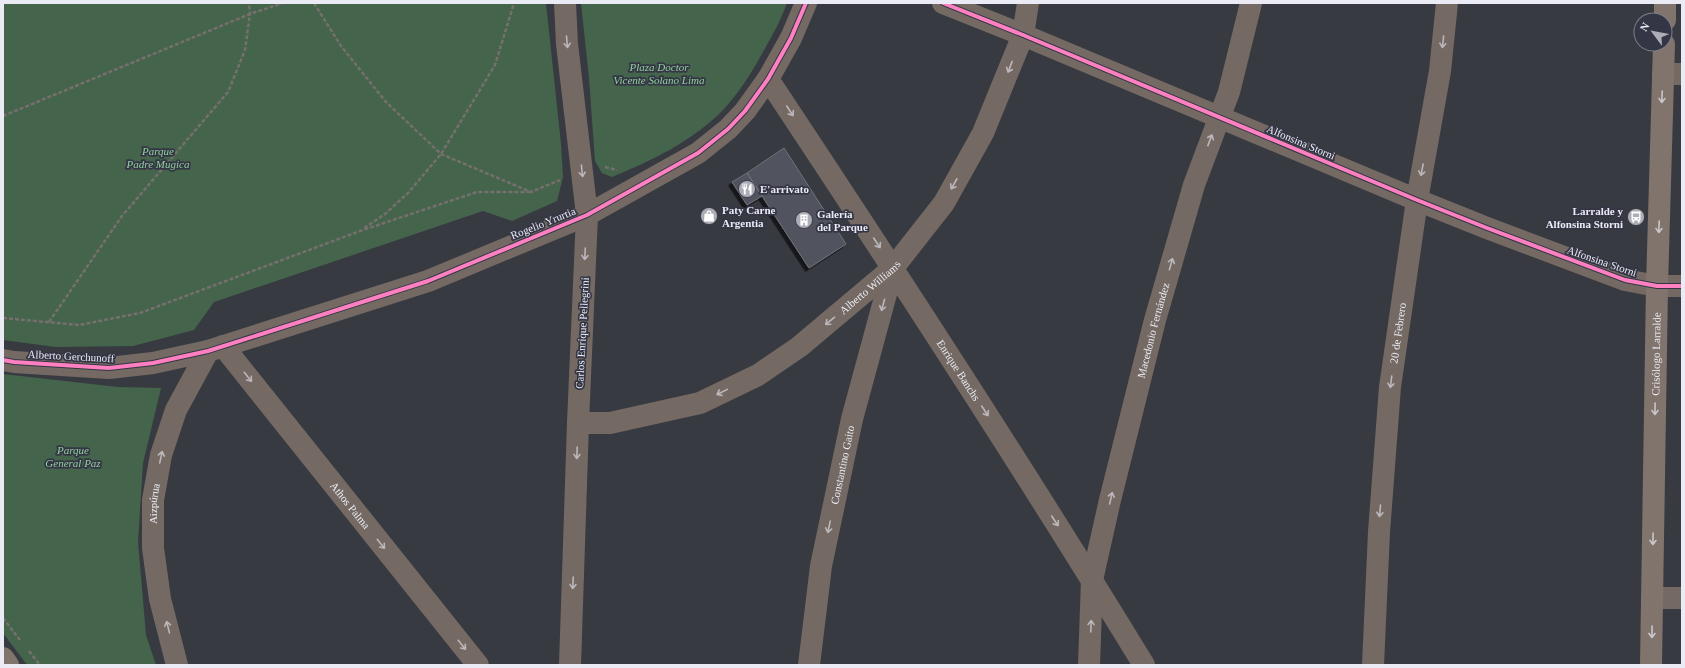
<svg xmlns="http://www.w3.org/2000/svg" width="1685" height="668" font-family="'Times New Roman',serif">
  <defs>
    <filter id="shadow"><feDropShadow dx="-3.5" dy="3.5" stdDeviation="0" flood-color="#0009"/></filter>
  </defs>
  <rect width="100%" height="100%" fill="#383a42"/>
  <path fill="#45644c" d="M3,3H546L561,144L563,177L557,201L512,221L483,211L214,302L194,330L133,346L56,347L3,340Z
    M581,3H787C781,20 772,36 763,52C752,72 739,93 723,110C693,141 651,161 612,177L602,173L595,161L589,78Z
    M3,374L118,387L161,388L143,463L138,542L146,635L156,665H27L3,633Z"/>
  <path fill="#51525e" stroke="#717279" filter="url(#shadow)" d="M784,148L846,244L809,268L747,173Z
    M747,173L762,196L747,205L732,182Z"/>
  <g fill="none" stroke-linecap="round" stroke-linejoin="round">
    <path stroke="#75706d" stroke-width="2.5" stroke-dasharray="4 2" stroke-linecap="butt" d="M314,3L341,46L386,102L441,154L531,192L560,180
      M3,116L250,14L283,3
      M605,167L617,170
      M364,228L385,214L408,193L441,154L495,65L514,3
      M3,318L79,325L140,313L360,231L477,192H530
      M49,322L122,216L228,92L245,50L250,14L249,3
      M3,618L20,640
      M29,651L40,665"/>
    <g stroke="#746a63" stroke-width="22">
      <path d="M565,3L567,44L587,215L578,423L570,665"/>
      <path d="M943,3L1023,35L1417,200L1487,228L1625,280L1657,286H1682"/>
      <path d="M1663,74H1682"/>
      <path id="s1" d="M768,79C896,272 1023,467 1144,665"/>
      <path id="s2" d="M223,346L478,665"/>
      <path d="M3,360L14,362L109,368L153,363L208,351L428,281L587,215L698,153L728,129L745,111L768,79L791,38L806,3"/>
      <path id="s3" d="M578,423H610L700,403L758,375L799,347L893,268L944,203L983,133L1023,35L1028,3"/>
      <path d="M1652,598H1682"/>
      <path id="s4" d="M177,665L160,599L153,548V500L161,455L176,410L208,351"/>
      <path id="s5" d="M809,665L821,566L852,419L893,268"/>
      <path id="s6" d="M1089,665L1092,580L1110,500L1155,320L1194,185L1229,92L1251,3"/>
      <path id="s7" d="M1373,665L1379,532L1390,387L1417,200L1440,71L1447,3"/>
    </g>
    <g stroke="#81746c" stroke-width="22">
      <path d="M1665,20V3"/>
      <path d="M3,658L8,665"/>
      <path id="s8" d="M1651,665L1657,286L1664,44"/>
    </g>
    <g stroke="#353645" stroke-width="6">
      <path id="cycleway" d="M943,3L1023,35L1417,200L1487,228L1625,280L1657,286H1682
        M3,360L14,362L109,368L153,363L208,351L428,281L587,215L698,153L728,129L745,111L768,79L791,38L806,3"/>
    </g>
    <use href="#cycleway" stroke="#ff80c0" stroke-width="4"/>
  </g>
  <defs><path id="oneway-shaft" d="M-6 0H5M1.5-3L5.5 0L1.5 3" fill="none" stroke-width="1.6" stroke-linecap="round" stroke-linejoin="round"/></defs>
  <g stroke="#bbb7bb">
    <use href="#oneway-shaft" transform="translate(567 42) rotate(85)"/>
    <use href="#oneway-shaft" transform="translate(1443 42) rotate(96)"/>
    <use href="#oneway-shaft" transform="translate(1010 67) rotate(111)"/>
    <use href="#oneway-shaft" transform="translate(790 111) rotate(57)"/>
    <use href="#oneway-shaft" transform="translate(1210 140) rotate(-69)"/>
    <use href="#oneway-shaft" transform="translate(1422 170) rotate(101)"/>
    <use href="#oneway-shaft" transform="translate(582 171) rotate(84)"/>
    <use href="#oneway-shaft" transform="translate(954 184) rotate(119)"/>
    <use href="#oneway-shaft" transform="translate(877 243) rotate(57)"/>
    <use href="#oneway-shaft" transform="translate(585 254) rotate(93)"/>
    <use href="#oneway-shaft" transform="translate(1171 264) rotate(-74)"/>
    <use href="#oneway-shaft" transform="translate(883 305) rotate(105)"/>
    <use href="#oneway-shaft" transform="translate(830 321) rotate(140)"/>
    <use href="#oneway-shaft" transform="translate(248 377) rotate(51)"/>
    <use href="#oneway-shaft" transform="translate(1391 382) rotate(97)"/>
    <use href="#oneway-shaft" transform="translate(722 392) rotate(154)"/>
    <use href="#oneway-shaft" transform="translate(985 411) rotate(57)"/>
    <use href="#oneway-shaft" transform="translate(577 453) rotate(92)"/>
    <use href="#oneway-shaft" transform="translate(161 457) rotate(-78)"/>
    <use href="#oneway-shaft" transform="translate(1111 498) rotate(-77)"/>
    <use href="#oneway-shaft" transform="translate(1380 511) rotate(95)"/>
    <use href="#oneway-shaft" transform="translate(1055 521) rotate(57)"/>
    <use href="#oneway-shaft" transform="translate(829 527) rotate(102)"/>
    <use href="#oneway-shaft" transform="translate(381 544) rotate(51)"/>
    <use href="#oneway-shaft" transform="translate(573 583) rotate(92)"/>
    <use href="#oneway-shaft" transform="translate(1091 626) rotate(-88)"/>
    <use href="#oneway-shaft" transform="translate(168 627) rotate(-104)"/>
    <use href="#oneway-shaft" transform="translate(462 645) rotate(51)"/>
  </g>
  <g stroke="#cac7cc">
    <use href="#oneway-shaft" transform="translate(1662 97) rotate(92)"/>
    <use href="#oneway-shaft" transform="translate(1659 227) rotate(92)"/>
    <use href="#oneway-shaft" transform="translate(1655 409) rotate(91)"/>
    <use href="#oneway-shaft" transform="translate(1653 539) rotate(91)"/>
    <use href="#oneway-shaft" transform="translate(1652 632) rotate(91)"/>
  </g>
  <defs>
    <g id="restaurant-disc" transform="scale(0.9)"><circle r="9.5" fill="#acadb6" stroke="#353645"/><path d="M-5-6h1v4h1v-4h1v4h1v-4h1v5L-1.5 .5V6h-2V.5L-5-1ZM5-6V6H3V1.5H1.5Q1.5-4 5-6Z" fill="#fff"/></g>
    <g id="shop-disc" transform="scale(0.9)"><circle r="9.5" fill="#acadb6" stroke="#353645"/><path d="M-5-2.5h2.3a2.7 3.5 0 0 1 5.4 0H5L5.5 6h-11ZM-1.5-2.5h3a1.5 2.3 0 0 0-3 0Z" fill="#fff"/></g>
    <g id="bus-disc" transform="scale(0.9)"><circle r="9.5" fill="#acadb6" stroke="#353645"/><path d="M-5-6H5V4H4V6H2V4H-2V6H-4V4H-5ZM-3.5-4V0h7V-4ZM-3.5 1.2v1.5H-2V1.2ZM2 1.2v1.5H3.5V1.2Z" fill="#fff"/></g>
    <g id="building-disc" transform="scale(0.9)"><circle r="9.5" fill="#acadb6" stroke="#353645"/><path d="M-4-6H4V6H1V3H-1V6H-4ZM-2.5-4.3h1.7v1.8h-1.7ZM.8-4.3h1.7v1.8H.8ZM-2.5-1h1.7V.8h-1.7ZM.8-1h1.7V.8H.8Z" fill="#fff"/></g>
  </defs>
  <g fill-rule="evenodd">
    <use href="#restaurant-disc" x="747" y="189"/>
    <use href="#shop-disc" x="709" y="216"/>
    <use href="#bus-disc" x="1636" y="217"/>
    <use href="#building-disc" x="804" y="220"/>
  </g>
  <g text-anchor="middle" dominant-baseline="central" stroke-width="3.5" stroke-linejoin="round" paint-order="stroke">
    <g font-size="11" font-style="italic" fill="#90d19d" stroke="#353645">
      <text x="659" y="67">Plaza Doctor<tspan x="659" dy="13">Vicente Solano Lima</tspan></text>
      <text x="158" y="151">Parque<tspan x="158" dy="13">Padre Mugica</tspan></text>
      <text x="73" y="450">Parque<tspan x="73" dy="13">General Paz</tspan></text>
    </g>
    <g font-size="11" fill="#eaebf5" stroke="#353645">
      <text transform="translate(1301 142) rotate(23)">Alfonsina Storni</text>
      <text transform="translate(543 223) rotate(-22)">Rogelio Yrurtia</text>
      <text transform="translate(1602 261) rotate(19)">Alfonsina Storni</text>
      <text stroke="none"><textPath href="#s3" startOffset="331">Alberto Williams</textPath></text>
      <text stroke="none"><textPath href="#s6" startOffset="342">Macedonio Fernández</textPath></text>
      <text transform="translate(582 333) rotate(-87)">Carlos Enrique Pellegrini</text>
      <text stroke="none"><textPath href="#s7" startOffset="333">20 de Febrero</textPath></text>
      <text stroke="none"><textPath href="#s8" startOffset="311">Crisólogo Larralde</textPath></text>
      <text transform="translate(71 356) rotate(3)">Alberto Gerchunoff</text>
      <text stroke="none"><textPath href="#s1" startOffset="348">Enrique Banchs</textPath></text>
      <text stroke="none"><textPath href="#s5" startOffset="203">Constantino Gaito</textPath></text>
      <text stroke="none"><textPath href="#s4" startOffset="164">Aizpúrua</textPath></text>
      <text stroke="none"><textPath href="#s2" startOffset="204">Athos Palma</textPath></text>
    </g>
    <g font-size="11" font-weight="bold" fill="#eaebf5" stroke="#353645" text-anchor="start">
      <text x="760" y="189">E'arrivato</text>
      <text x="722" y="210">Paty Carne<tspan x="722" dy="13">Argentia</tspan></text>
      <text x="1623" y="211" text-anchor="end">Larralde y<tspan x="1623" dy="13">Alfonsina Storni</tspan></text>
      <text x="817" y="214">Galería<tspan x="817" dy="13">del Parque</tspan></text>
    </g>
  </g>
  <rect width="1685" height="668" fill="none" stroke="#eaebf5" stroke-width="8"/>
  <g transform="translate(1653 32) rotate(302)"><circle r="19" fill="#353645" stroke="#7d7e8b"/>
  <path d="M0-3L7 15L0 10L-7 15Z" fill="#acadb6"/>
  <text y="-6" font-size="11" font-weight="bold" text-anchor="middle" fill="#eaebf5">N</text>
  </g>
</svg>
